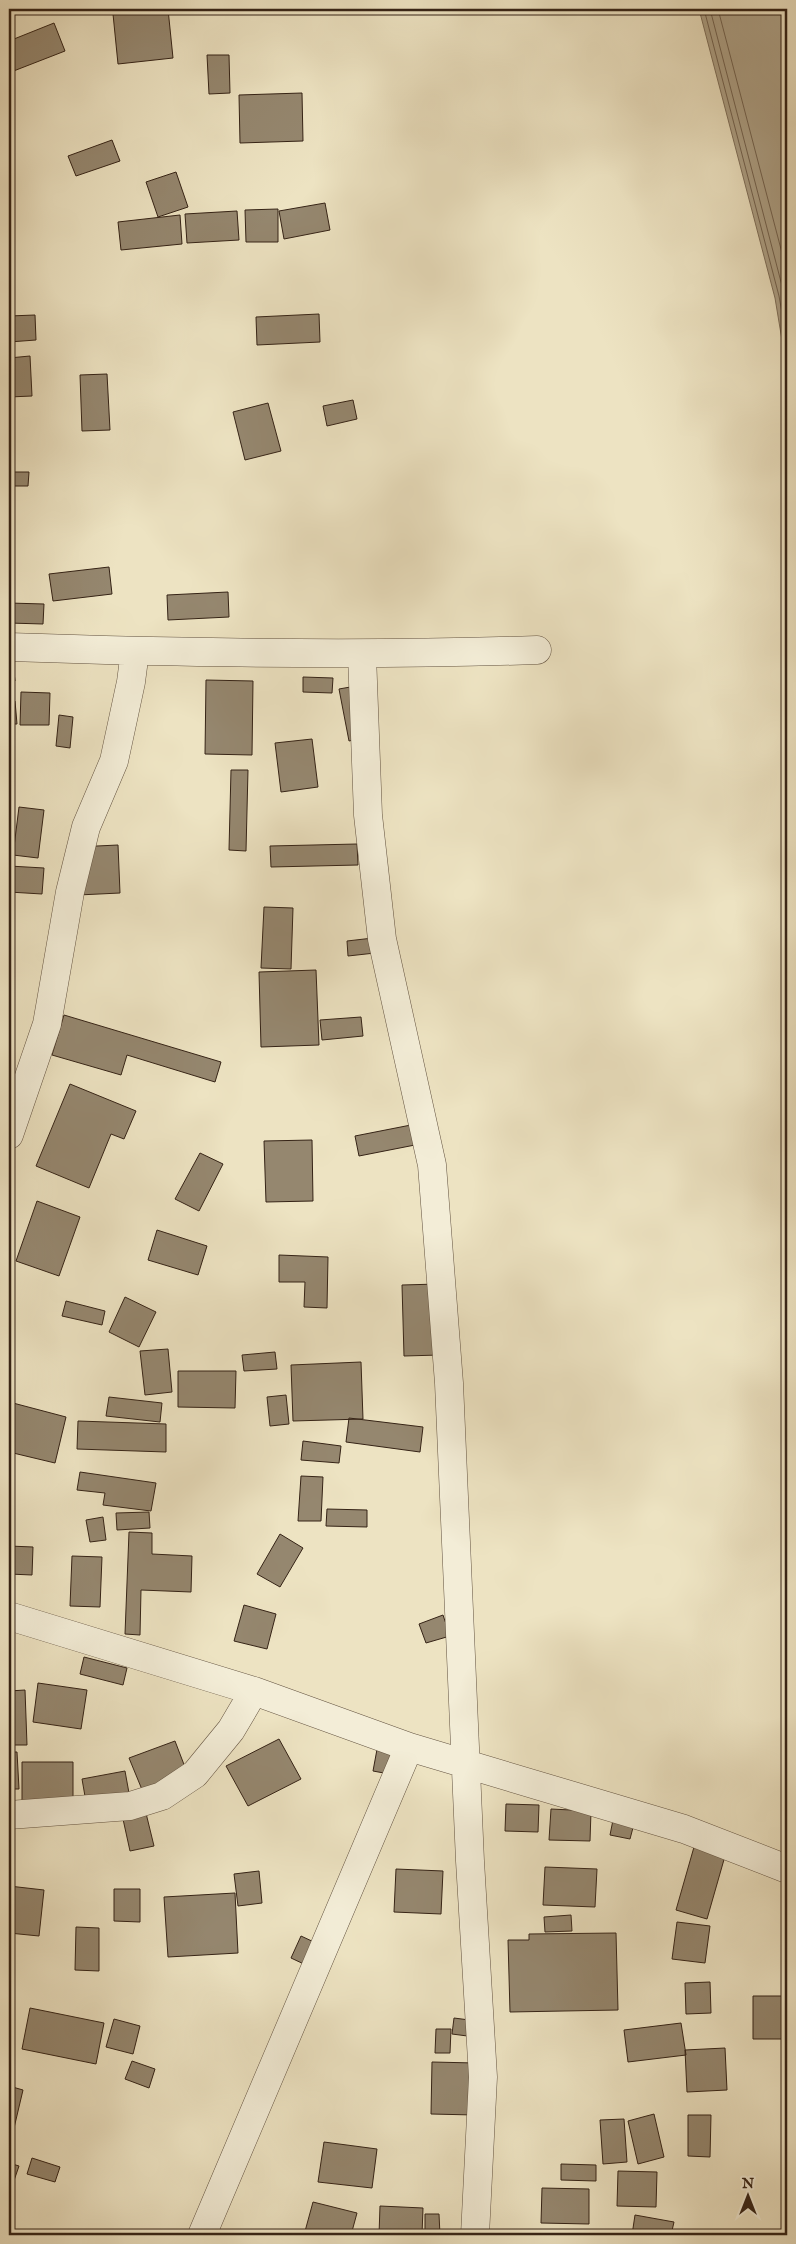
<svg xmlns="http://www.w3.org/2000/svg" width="796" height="2244" font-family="'IM FELL English',serif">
  <rect width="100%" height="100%" fill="#ede3c2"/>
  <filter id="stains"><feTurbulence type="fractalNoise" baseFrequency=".004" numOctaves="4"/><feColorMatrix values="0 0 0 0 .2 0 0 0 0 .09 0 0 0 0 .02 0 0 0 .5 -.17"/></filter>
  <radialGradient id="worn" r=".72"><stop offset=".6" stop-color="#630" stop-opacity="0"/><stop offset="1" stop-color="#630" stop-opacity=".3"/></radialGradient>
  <path fill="#aea288" stroke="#7e6f5a" d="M699,9H787V370L775,298Z"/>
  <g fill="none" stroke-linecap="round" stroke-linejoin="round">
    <path stroke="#72624f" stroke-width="1" d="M704,9L779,296L787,341
      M710,9L787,305
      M718,9L787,272"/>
  </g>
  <path fill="#95876f" stroke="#352316" d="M168,9L173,58L118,64L113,14Z
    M54,23L65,51L11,72L9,66V41Z
    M207,55H229L230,93L209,94Z
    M302,93L303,141L240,143L239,95Z
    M112,140L120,161L76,176L68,156Z
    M176,172L188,207L158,217L146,182Z
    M325,203L330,230L284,239L279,211Z
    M278,209V242H246L245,210Z
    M237,211L239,240L187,243L185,214Z
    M180,215L182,244L121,250L118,222Z
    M319,314L320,342L257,345L256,317Z
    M35,315L36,340L9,342V316Z
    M30,356L32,396L9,397V358Z
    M107,374L110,430L82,431L80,375Z
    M353,400L357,419L327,426L323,406Z
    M268,403L281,451L245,460L233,412Z
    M9,472H29L28,486H9Z
    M109,567L112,594L53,601L49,574Z
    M228,592L229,617L168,620L167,595Z
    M9,603L44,604L43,624L9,623Z
    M13,663L15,681L9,682V664Z
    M303,677L333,678L332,693L303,692Z
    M206,680L253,681L252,755L205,754Z
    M356,686L366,737L349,741L339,689Z
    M21,692L50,693L49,725H20Z
    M15,701L17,724H9V702Z
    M59,715L73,717L70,748L56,746Z
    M312,739L318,787L281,792L275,743Z
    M231,770H248L246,851L229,850Z
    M19,807L44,810L38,858L13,855Z
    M357,844L358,865L271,867L270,846Z
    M118,845L120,893L78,895L76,847Z
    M9,866L44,868L42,894L9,892Z
    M264,907L293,908L291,969L261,968Z
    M373,938L375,953L348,956L347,941Z
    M316,970L319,1045L261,1047L259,972Z
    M64,1015L221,1062L215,1082L127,1055L121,1075L52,1055Z
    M361,1017L363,1036L322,1040L320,1020Z
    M70,1084L136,1111L124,1139L111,1134L89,1188L36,1166Z
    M416,1124L420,1144L359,1156L355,1136Z
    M312,1140L313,1201L266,1202L264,1141Z
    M200,1153L223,1164L199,1211L175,1199Z
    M37,1201L80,1217L59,1276L16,1261Z
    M157,1230L207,1246L198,1275L148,1260Z
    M279,1255L328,1257L327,1308L304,1307L305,1282H279Z
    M438,1284L440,1355L404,1356L402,1285Z
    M125,1297L156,1312L139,1347L109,1332Z
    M66,1301L105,1311L102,1325L62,1316Z
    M168,1349L172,1392L145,1395L140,1351Z
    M275,1352L277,1369L244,1371L242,1355Z
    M361,1362L363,1419L293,1421L291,1365Z
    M178,1371H236L235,1408L178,1407Z
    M286,1395L289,1424L270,1426L267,1397Z
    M109,1397L162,1403L160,1422L106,1416Z
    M13,1403L66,1417L55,1463L9,1452V1422Z
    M349,1418L423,1427L420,1452L346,1442Z
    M78,1421L166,1424V1452L77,1449Z
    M303,1441L341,1446L339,1463L301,1460Z
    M80,1472L156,1483L151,1511L103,1505L105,1493L77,1490Z
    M301,1476L323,1477L321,1521H298Z
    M327,1509L367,1510V1527L326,1526Z
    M149,1512L150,1528L117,1530L116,1513Z
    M103,1517L106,1540L90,1542L86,1520Z
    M129,1532L152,1533V1554L192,1556L191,1592L141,1590L140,1635L125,1634Z
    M280,1534L303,1548L280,1587L257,1574Z
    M9,1546L33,1547L32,1575L9,1574Z
    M72,1556L102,1557L100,1607L70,1606Z
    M244,1605L276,1614L267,1649L234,1641Z
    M443,1615L450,1636L426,1643L419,1624Z
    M84,1657L127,1668L123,1685L80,1674Z
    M38,1683L87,1690L81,1729L33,1722Z
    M25,1690L27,1745H9V1691Z
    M279,1739L301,1779L248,1806L226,1766Z
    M175,1741L188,1775L143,1792L129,1758Z
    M378,1744L405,1749L400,1776L373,1771Z
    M9,1752H17L19,1789H9Z
    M22,1762H73V1803H22Z
    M125,1771L129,1793L86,1802L82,1779Z
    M506,1804L539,1805L538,1832L505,1831Z
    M144,1805L154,1846L130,1851L121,1810Z
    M551,1809L591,1811L590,1841L549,1840Z
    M614,1815L635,1820L630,1839L610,1835Z
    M694,1847L725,1856L707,1919L676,1910Z
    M545,1867L597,1869L595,1907L543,1905Z
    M396,1869L443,1871L441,1914L394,1912Z
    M259,1871L262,1903L238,1906L234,1874Z
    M9,1886L44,1890L39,1936L9,1933Z
    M114,1889H140V1922L114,1921Z
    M235,1893L238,1953L168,1957L164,1897Z
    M571,1915L572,1931L545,1932L544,1917Z
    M677,1922L710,1926L705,1963L672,1959Z
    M76,1927L99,1928V1971L75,1970Z
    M616,1933L618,2010L510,2012L508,1940H529V1934Z
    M301,1936L331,1950L321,1972L291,1958Z
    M710,1982L711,2013L686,2014L685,1983Z
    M753,1996H787V2039H753Z
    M30,2008L104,2023L96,2064L22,2049Z
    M454,2018L477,2021L475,2037L452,2034Z
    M114,2019L140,2026L133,2054L106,2047Z
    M681,2023L686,2055L628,2062L624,2030Z
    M436,2029H451L450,2053H435Z
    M725,2048L727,2090L687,2092L685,2050Z
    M132,2061L155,2069L149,2088L125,2079Z
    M432,2062L475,2063L474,2115L431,2114Z
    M9,2086L23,2090L10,2145L9,2144Z
    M654,2114L664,2157L638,2164L628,2121Z
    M688,2115H711L710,2157L688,2156Z
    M624,2119L627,2162L603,2164L600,2120Z
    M324,2142L377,2149L372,2188L318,2182Z
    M32,2158L60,2167L55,2182L27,2174Z
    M9,2163L19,2166L9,2195Z
    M561,2164L596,2165V2181L561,2180Z
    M618,2171L657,2172L656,2207L617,2206Z
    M542,2188L589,2189V2224L541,2223Z
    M313,2202L357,2213L351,2235H304Z
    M380,2206L423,2208L422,2235H379Z
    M425,2214H439L440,2235H425Z
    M635,2215L674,2222L671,2235H632Z"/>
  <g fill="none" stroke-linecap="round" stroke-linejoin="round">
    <g stroke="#635341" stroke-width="29">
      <path id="street" d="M9,647C185,653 361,656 537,650
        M362,655L368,815L382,939L432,1165L449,1383L470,1861L483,2077L475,2235
        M9,1135L47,1024L70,892L86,827L114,761L131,682L135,651
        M9,1616L254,1691L409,1747L684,1829L787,1869
        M9,1815L130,1806L162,1796L195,1774L231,1730L254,1691
        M202,2235L409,1747"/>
    </g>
    <use href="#street" stroke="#f3edd7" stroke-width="28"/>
  </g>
  <rect width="796" height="2244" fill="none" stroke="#ede3c2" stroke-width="30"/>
  <rect x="10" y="10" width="776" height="2224" fill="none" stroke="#352316" stroke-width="2.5"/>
  <rect x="15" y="15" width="766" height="2214" fill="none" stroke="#352316"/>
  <g transform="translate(748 2196)" stroke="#f3edd7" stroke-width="4" paint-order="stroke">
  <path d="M0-4L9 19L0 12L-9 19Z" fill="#352316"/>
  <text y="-8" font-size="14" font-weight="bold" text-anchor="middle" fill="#352316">N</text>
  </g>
  <rect width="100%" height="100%" filter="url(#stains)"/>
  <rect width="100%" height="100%" fill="url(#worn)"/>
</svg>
